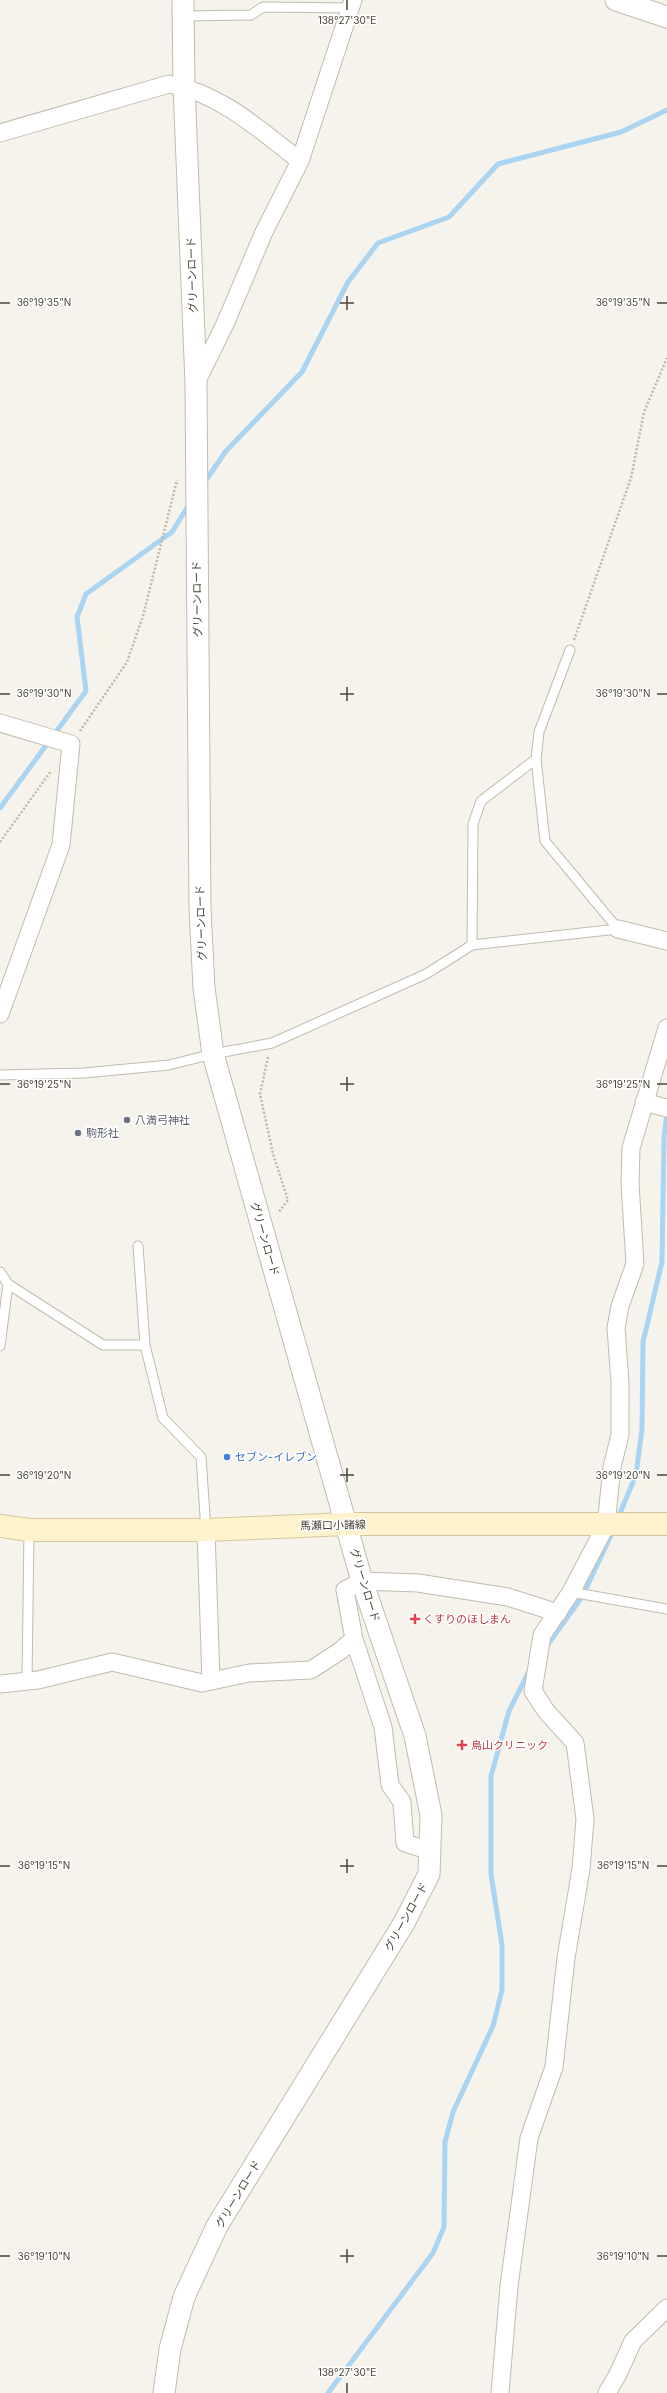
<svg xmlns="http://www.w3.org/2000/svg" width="667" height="2393" font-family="Inter,'Noto Sans JP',sans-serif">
  <rect width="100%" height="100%" fill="#f6f3ec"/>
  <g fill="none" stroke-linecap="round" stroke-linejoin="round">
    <path stroke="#a9d4f2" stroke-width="5" d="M204,483L226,451L302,372L348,282L378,243L449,217L498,164L621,132L667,110
      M0,808L86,691L77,617L86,594L172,532L190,503
      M618,1518L636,1475L642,1429L643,1342L662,1262L664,1138L667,1111
      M546,1647L582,1597L614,1529
      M328,2393L433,2253L444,2227L445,2142L453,2112L493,2026L502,1990V1945L491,1874V1776L509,1711L529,1671"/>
    <g stroke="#c2bbae" stroke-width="11">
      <path id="service" d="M184,16L251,15L263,7L350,8
        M570,650L539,732L536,759L545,841L618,929
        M472,945L618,929
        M0,1075L84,1073L169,1065L213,1054L272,1043L426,974L472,945L473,824L481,801L536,759
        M138,1246L145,1345L163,1418L201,1457L206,1530
        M0,1272L8,1284L103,1345H145
        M0,1346L8,1284
        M571,1592L667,1609
        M27,1682L29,1530"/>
    </g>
    <g stroke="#c2bbae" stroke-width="19">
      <path id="minor" d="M0,133L169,84C220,93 260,130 300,161
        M196,383L225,324L264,232L300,161L353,0
        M0,723L71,744L61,845L0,1014
        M618,929L667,941
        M644,1102L667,1108
        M206,1530L211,1681
        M354,1639L383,1727L390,1785L402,1802L405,1843L430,1851
        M0,1684L38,1680L112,1662L202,1683L249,1673L311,1670L340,1651L354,1639L345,1590L362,1581L418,1583L508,1597L558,1613
        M500,2393L509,2286L529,2138L554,2067L566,1958L581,1869L585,1819L575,1743L546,1711L533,1691L542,1635L571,1592L606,1525L612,1467L620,1435V1383L616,1328L620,1306L635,1264L630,1183L631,1148L667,1028
        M607,2393L618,2374L633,2341L667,2308"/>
    </g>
    <g stroke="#c2bbae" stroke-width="23">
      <path id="tertiary" d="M616,0L667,17
        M164,2393L170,2349L184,2297L217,2226L404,1923L429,1874L431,1815L415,1736L362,1581L213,1054L204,988L200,909L196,383L184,86L183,0"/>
    </g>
    <g stroke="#d6c79b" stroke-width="24">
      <path id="secondary" d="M0,1526L29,1530H206L347,1524H667"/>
    </g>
    <path stroke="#c4b79f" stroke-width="2.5" stroke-dasharray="2 2" stroke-linecap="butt" d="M574,640L631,478L644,412L667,358
      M80,731L127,662L143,616L177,480
      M0,842L51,771
      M268,1057L260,1094L273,1154L288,1200L278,1213"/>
    <use href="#service" stroke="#fff" stroke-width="9"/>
    <use href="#minor" stroke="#fff" stroke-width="17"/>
    <use href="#tertiary" stroke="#fff" stroke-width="21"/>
    <use href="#secondary" stroke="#fff3cd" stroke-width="22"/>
  </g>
  <path fill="none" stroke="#4b4439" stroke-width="1.5" d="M347,0V10M347,296V310M0,303H10M340,303H354M657,303H667M347,687V701M0,694H10M340,694H354M657,694H667M347,1077V1091M0,1084H10M340,1084H354M657,1084H667M347,1468V1482M0,1475H10M340,1475H354M657,1475H667M347,1859V1873M0,1866H10M340,1866H354M657,1866H667M347,2249V2263M0,2256H10M340,2256H354M657,2256H667M347,2383V2393"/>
  <g fill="#6b7280" stroke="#fff" stroke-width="1.5">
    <circle cx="127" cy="1120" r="4"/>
    <circle cx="78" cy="1133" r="4"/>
  </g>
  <circle fill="#3f7fe0" stroke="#fff" stroke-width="1.5" cx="227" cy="1457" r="4"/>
  <g fill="#e0444e" stroke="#fff" stroke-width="1.5">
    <path d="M413 1613h4v4h4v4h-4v4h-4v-4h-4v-4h4z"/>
    <path d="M460 1739h4v4h4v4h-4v4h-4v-4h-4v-4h4z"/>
  </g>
  <g text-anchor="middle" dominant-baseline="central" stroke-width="3" stroke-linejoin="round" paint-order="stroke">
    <g font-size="11" fill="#4b4439" stroke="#fff">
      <text transform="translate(192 275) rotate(-92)">グリーンロード</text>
      <text transform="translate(197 599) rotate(-91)">グリーンロード</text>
      <text transform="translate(201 923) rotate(-92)">グリーンロード</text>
      <text transform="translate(265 1239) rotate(74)">グリーンロード</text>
      <text transform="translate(333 1525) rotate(-1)">馬瀬口小諸線</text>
      <text transform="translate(365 1585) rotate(73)">グリーンロード</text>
      <text transform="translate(406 1917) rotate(-61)">グリーンロード</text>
      <text transform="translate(238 2194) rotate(-59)">グリーンロード</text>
    </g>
    <g font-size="11" fill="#5b616d" stroke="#fff" text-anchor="start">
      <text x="135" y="1120">八満弓神社</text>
      <text x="86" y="1133">駒形社</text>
    </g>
    <g font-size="11" fill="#366cbe" stroke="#fff" text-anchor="start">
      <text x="235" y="1457">セブン-イレブン</text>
    </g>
    <g font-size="11" fill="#be3a42" stroke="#fff" text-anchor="start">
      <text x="423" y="1619">くすりのほしまん</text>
      <text x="471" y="1745">烏山クリニック</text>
    </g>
  </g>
  <g font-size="10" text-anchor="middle" fill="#4b4439" stroke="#fff" stroke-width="3" stroke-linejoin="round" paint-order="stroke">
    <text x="347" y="24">138°27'30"E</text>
    <text x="44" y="306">36°19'35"N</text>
    <text x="623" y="306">36°19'35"N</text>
    <text x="44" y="697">36°19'30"N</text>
    <text x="623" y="697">36°19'30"N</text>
    <text x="44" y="1088">36°19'25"N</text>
    <text x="623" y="1088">36°19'25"N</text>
    <text x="44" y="1479">36°19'20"N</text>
    <text x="623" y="1479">36°19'20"N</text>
    <text x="44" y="1869">36°19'15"N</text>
    <text x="623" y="1869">36°19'15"N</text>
    <text x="44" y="2260">36°19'10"N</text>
    <text x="623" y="2260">36°19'10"N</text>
    <text x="347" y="2376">138°27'30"E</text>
  </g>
</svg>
